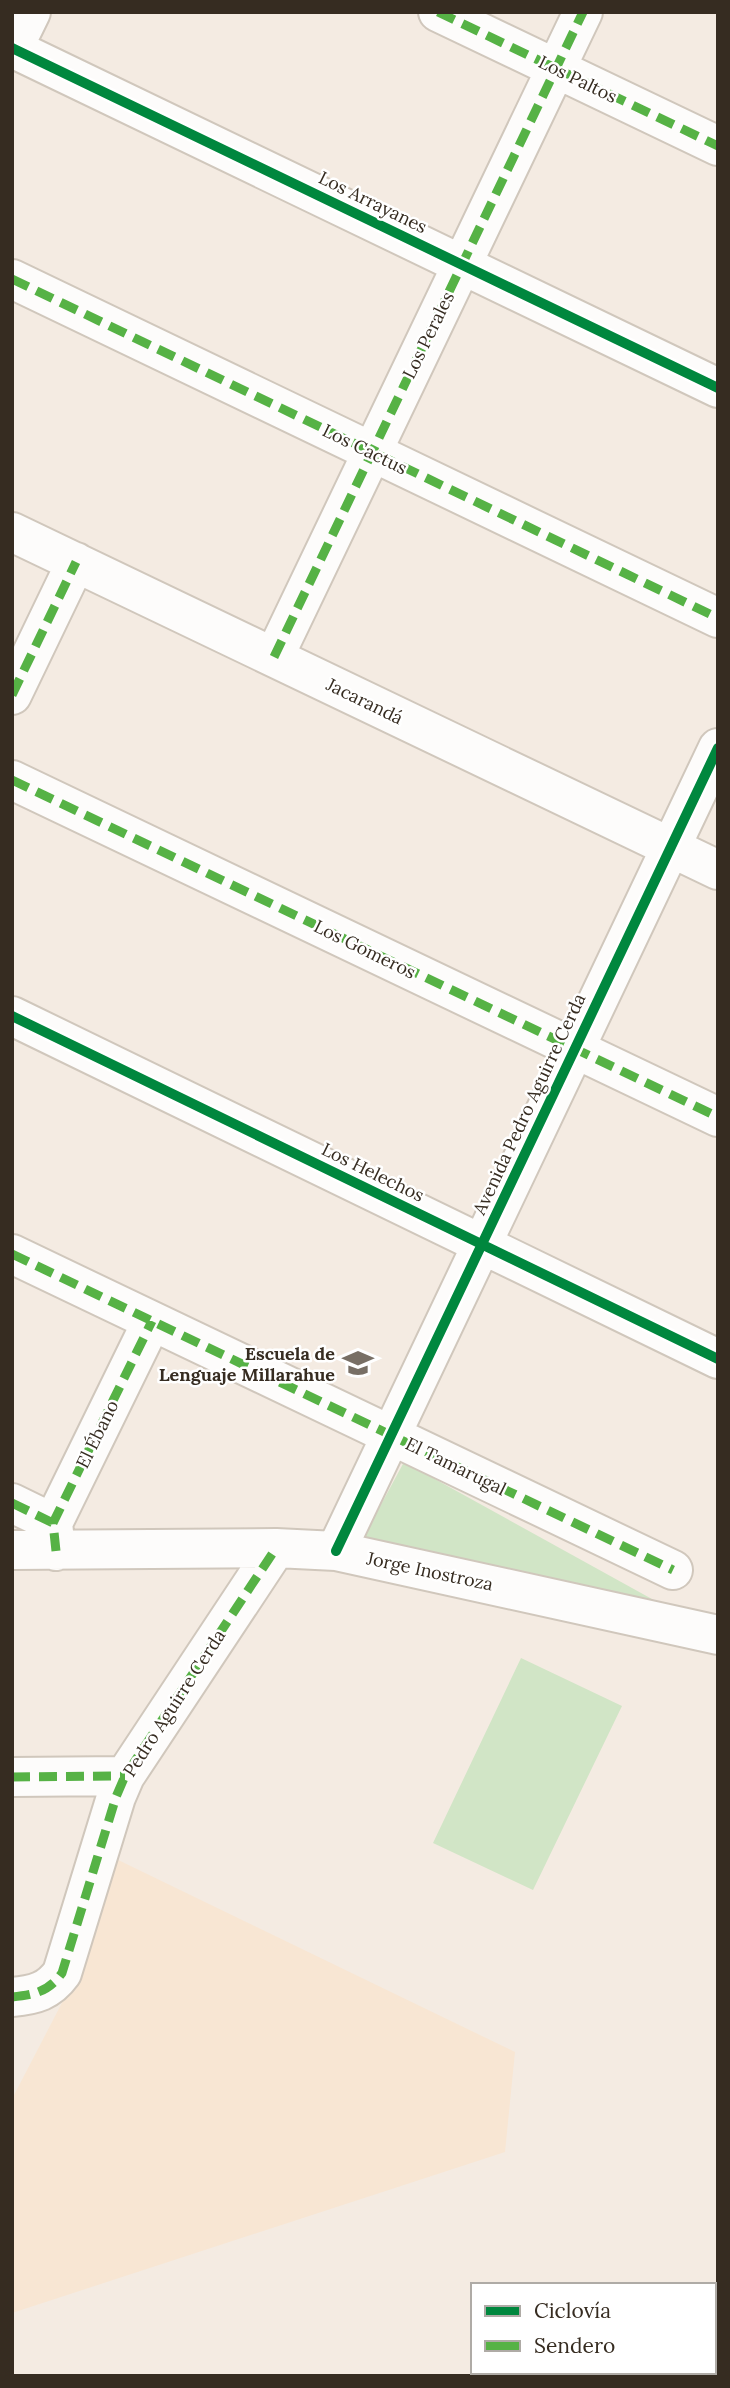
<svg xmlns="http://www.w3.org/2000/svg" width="730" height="2388" font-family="Lora,serif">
  <rect width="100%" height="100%" fill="#f4ebe2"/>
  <path fill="#f8e6d3" d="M112,1857L515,2052L505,2152L12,2313V2099L65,1997Z"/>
  <path fill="#d1e5c6" d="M404,1462L670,1609L363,1538Z
    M521,1658L622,1706L533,1890L433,1843Z"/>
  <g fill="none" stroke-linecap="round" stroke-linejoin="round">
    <g stroke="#d0c7bc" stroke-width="42">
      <path id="minor" d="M438,12L718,146
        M12,48L718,388
        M12,51L31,12
        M12,279L718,618
        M12,532L718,870
        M274,657L583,12
        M12,695L76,562
        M12,780L718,1117
        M12,1016L718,1359
        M12,1254L673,1570
        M12,1503L53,1523
        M12,1550L276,1548L336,1551L718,1635
        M56,1551L53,1523L152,1321
        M336,1551L718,748
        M12,1777L125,1776
        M12,1997C35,1995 49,1991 62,1973L116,1797L125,1776L276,1548"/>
    </g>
    <use href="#minor" stroke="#fdfcfb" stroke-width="38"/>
    <path stroke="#56b245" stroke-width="9" stroke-dasharray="18 9" stroke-linecap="butt" d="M438,12L718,146
      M12,279L718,618
      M274,657L583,12
      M12,695L76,562
      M12,780L718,1117
      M12,1254L673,1570
      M12,1503L53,1523
      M56,1551L53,1523L152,1321
      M12,1777L125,1776
      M12,1997C35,1995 49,1991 62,1973L116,1797L125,1776L276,1548"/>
    <g stroke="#fff" stroke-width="15">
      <path id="cycleway" d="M12,48L718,388
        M12,1016L718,1359
        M336,1551L718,748"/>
    </g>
    <use href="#cycleway" stroke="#00873e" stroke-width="10"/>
  </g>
  <defs>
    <g id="school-bare" transform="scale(2.415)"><path d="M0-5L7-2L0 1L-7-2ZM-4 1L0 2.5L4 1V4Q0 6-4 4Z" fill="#786f65" stroke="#fff" stroke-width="2.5" paint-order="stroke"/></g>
  </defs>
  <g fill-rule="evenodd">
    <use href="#school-bare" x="358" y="1363"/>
  </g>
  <g text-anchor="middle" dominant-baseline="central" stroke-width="5" stroke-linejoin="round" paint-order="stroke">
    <g font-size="18" fill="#362c21" stroke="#fff">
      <text transform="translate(578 79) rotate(26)">Los Paltos</text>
      <text transform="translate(373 202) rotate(26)">Los Arrayanes</text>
      <text transform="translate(428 335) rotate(-64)">Los Perales</text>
      <text transform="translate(365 449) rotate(26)">Los Cactus</text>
      <text transform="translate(365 701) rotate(26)">Jacarandá</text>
      <text transform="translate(365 949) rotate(26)">Los Gomeros</text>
      <text transform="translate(529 1104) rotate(-65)">Avenida Pedro Aguirre Cerda</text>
      <text transform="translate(373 1172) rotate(26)">Los Helechos</text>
      <text transform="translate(97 1434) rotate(-64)">El Ébano</text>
      <text transform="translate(456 1466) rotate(26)">El Tamarugal</text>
      <text transform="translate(430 1571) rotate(12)">Jorge Inostroza</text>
      <text transform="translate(174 1703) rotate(-57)">Pedro Aguirre Cerda</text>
    </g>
    <g font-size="18" font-weight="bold" fill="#362c21" stroke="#fff" text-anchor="end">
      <text x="335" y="1353">Escuela de<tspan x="335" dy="21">Lenguaje Millarahue</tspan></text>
    </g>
  </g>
  <rect width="730" height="2388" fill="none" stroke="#362c21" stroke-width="28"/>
  <rect x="471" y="2283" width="245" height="91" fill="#ffffff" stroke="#afaba6" stroke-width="2"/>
  <rect x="485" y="2306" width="35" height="10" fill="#00873e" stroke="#afaba6" stroke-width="2"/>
  <text x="534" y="2318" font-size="21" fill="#362c21">Ciclovía</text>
  <rect x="485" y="2341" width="35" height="10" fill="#56b245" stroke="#afaba6" stroke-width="2"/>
  <text x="534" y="2353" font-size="21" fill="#362c21">Sendero</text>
</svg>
